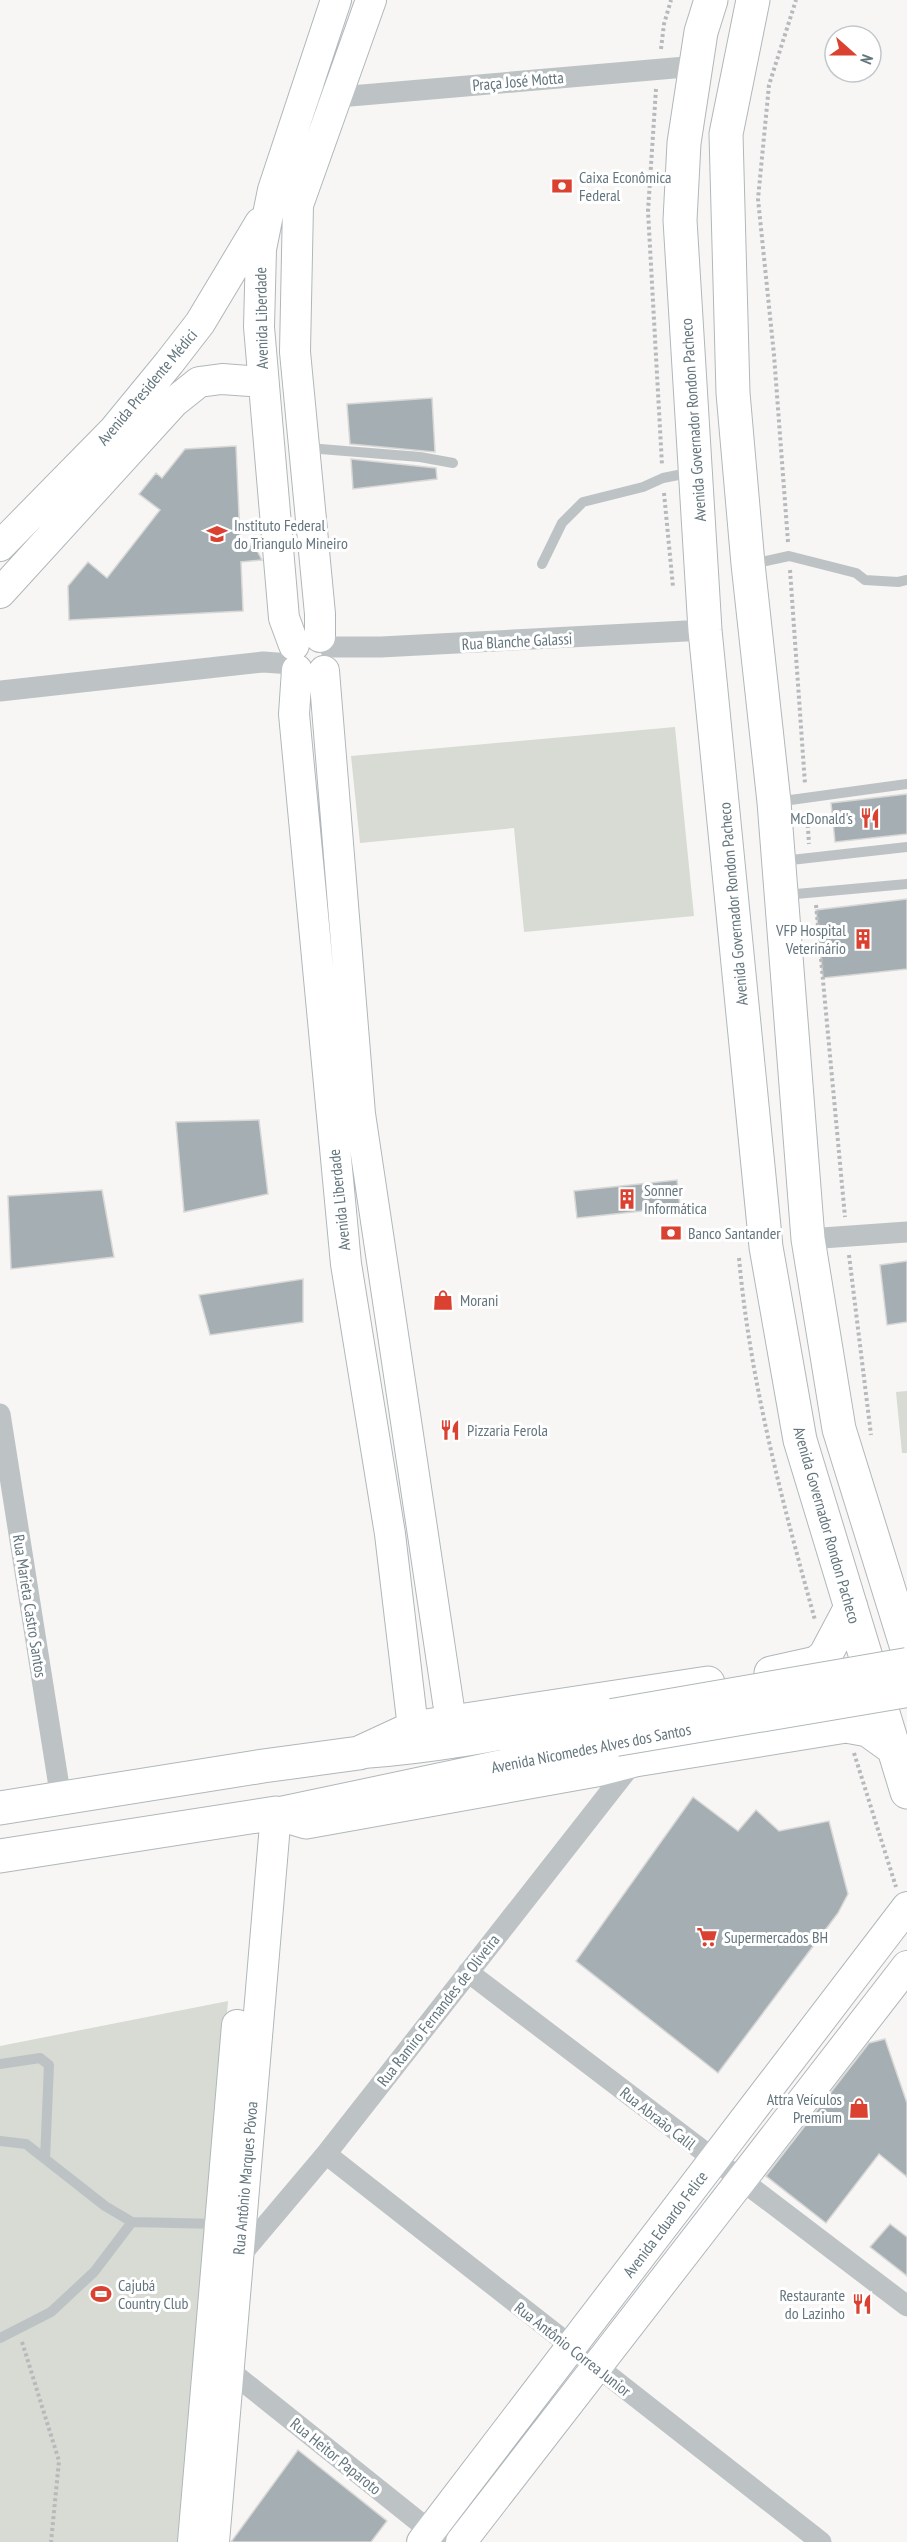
<svg xmlns="http://www.w3.org/2000/svg" width="907" height="2542" font-family="'PT Sans Narrow',sans-serif">
  <rect width="100%" height="100%" fill="#f7f6f4"/>
  <path fill="#d7dbd3" d="M675,727L694,916L524,932L514,828L360,843L351,756Z
    M907,1391V1453H902L896,1392Z
    M228,2001L182,2542H0V2046Z"/>
  <path fill="#a5afb3" stroke="#d8d8d6" stroke-width="1.5" d="M432,398L435,452L350,444L347,404Z
    M236,446L240,538L255,547L262,560L241,562L243,611L69,620L68,586L88,562L107,578L160,510L139,494L156,473L162,478L185,449Z
    M351,459L436,468L437,479L353,489Z
    M907,794V834L835,842L831,803Z
    M907,899V969L823,978L816,910Z
    M259,1120L268,1194L184,1212L176,1122Z
    M677,1180L680,1207L577,1218L574,1191Z
    M102,1190L114,1257L11,1269L8,1196Z
    M907,1261V1322L887,1325L880,1265Z
    M303,1279V1322L210,1335L199,1295Z
    M693,1797L738,1831L756,1810L779,1831L829,1821L848,1894L838,1913L718,2073L576,1961Z
    M885,2039L907,2103V2177L879,2154L826,2223L766,2176L869,2043Z
    M890,2224L907,2237V2276L870,2247Z
    M298,2450L387,2521L371,2542H231Z"/>
  <g fill="none" stroke-linecap="round" stroke-linejoin="round">
    <g stroke="#b0b7ba" stroke-width="32">
      <path id="secondary" d="M0,546L114,430L169,363L200,323L260,223
        M0,593L174,402L199,382L222,379L263,382
        M320,637V614L295,352L298,205L371,0
        M294,645L284,618L259,327L261,249L273,190L336,0
        M297,670L294,714L346,1264L390,1534L413,1728
        M324,671L360,1114L451,1722
        M363,1753C448,1747 530,1729 612,1714
        M193,2542L237,2025
        M214,2542L276,1813L616,1741
        M422,2542L907,1907
        M461,2542L907,1966"/>
    </g>
    <g stroke="#b1b7ba" stroke-width="35">
      <path id="primary" d="M711,0L701,32L684,143L680,220L705,630L766,1247L800,1440L907,1792
        M753,0L726,134L733,393L748,564L774,802L808,1239L839,1429L907,1648
        M771,1673L816,1663L825,1656L851,1607
        M0,1808L263,1766L359,1753L413,1728L708,1683
        M0,1856L276,1813L306,1822L596,1770L635,1760L846,1726L868,1730L893,1748"/>
    </g>
    <path stroke="#b6babc" stroke-width="4" stroke-dasharray="3 3" stroke-linecap="butt" d="M661,49L664,24L671,0
      M656,89L648,211L662,465
      M664,493L673,587
      M788,542L774,355L758,199L769,85L796,0
      M790,570L805,784
      M807,813L809,844
      M816,905L845,1217
      M849,1255L871,1435
      M739,1258C750,1381 782,1501 815,1620
      M854,1753L896,1887
      M22,2342L59,2461L51,2542"/>
    <path stroke="#bdc3c5" stroke-width="10" d="M308,448L420,457L453,463
      M542,564L562,523L583,502L643,487L663,478L693,472
      M752,564L789,556L856,573L865,580L898,582L907,580
      M776,802L907,784
      M782,861L907,847
      M785,895L907,884
      M0,2064L40,2058L49,2065L45,2159
      M0,2141L26,2144L105,2206L132,2222L219,2224
      M0,2338L51,2312L94,2272L132,2222"/>
    <path stroke="#bdc3c5" stroke-width="21" d="M304,94L339,97L697,66
      M329,647H381L705,630
      M0,691L263,662L292,664
      M808,1239L907,1232
      M0,1414L61,1799
      M468,1972L907,2306
      M326,2154L821,2542
      M239,2257L326,2154L635,1760
      M229,2370L444,2542"/>
    <use href="#secondary" stroke="#fff" stroke-width="30"/>
    <use href="#primary" stroke="#fff" stroke-width="33"/>
    <g stroke="#b0b7ba" stroke-width="32" stroke-linecap="butt">
      <path id="secondary-bridge" d="M612,1714L907,1663
        M616,1741L907,1692"/>
    </g>
    <use href="#secondary-bridge" stroke="#fff" stroke-width="30"/>
  </g>
  <defs>
    <g id="bank-bare" transform="scale(1.62)"><path d="M-6-4H6V4H-6ZM0-2.3a2.3 2.3 0 1 0 0 4.6a2.3 2.3 0 1 0 0-4.6Z" fill="#da4130" stroke="#fff" stroke-width="2.5" paint-order="stroke"/></g>
    <g id="school-bare" transform="scale(1.62)"><path d="M0-5L7-2L0 1L-7-2ZM-4 1L0 2.5L4 1V4Q0 6-4 4Z" fill="#da4130" stroke="#fff" stroke-width="2.5" paint-order="stroke"/></g>
    <g id="restaurant-bare" transform="scale(1.62)"><path d="M-5-6h1v4h1v-4h1v4h1v-4h1v5L-1.5 .5V6h-2V.5L-5-1ZM5-6V6H3V1.5H1.5Q1.5-4 5-6Z" fill="#da4130" stroke="#fff" stroke-width="2.5" paint-order="stroke"/></g>
    <g id="building-bare" transform="scale(1.62)"><path d="M-4-6H4V6H1V3H-1V6H-4ZM-2.5-4.3h1.7v1.8h-1.7ZM.8-4.3h1.7v1.8H.8ZM-2.5-1h1.7V.8h-1.7ZM.8-1h1.7V.8H.8Z" fill="#da4130" stroke="#fff" stroke-width="2.5" paint-order="stroke"/></g>
    <g id="shop-bare" transform="scale(1.62)"><path d="M-5-2.5h2.3a2.7 3.5 0 0 1 5.4 0H5L5.5 6h-11ZM-1.5-2.5h3a1.5 2.3 0 0 0-3 0Z" fill="#da4130" stroke="#fff" stroke-width="2.5" paint-order="stroke"/></g>
    <g id="supermarket-bare" transform="scale(1.62)"><path d="M-6-5.5h2.5l.6 2H6L4.5 2H-2.5L-4.4-4H-6ZM-1.5 3.2a1.3 1.3 0 1 0 .1 0ZM3 3.2a1.3 1.3 0 1 0 .1 0Z" fill="#da4130" stroke="#fff" stroke-width="2.5" paint-order="stroke"/></g>
    <g id="stadium-bare" transform="scale(1.62)"><path d="M0-5a6.5 5 0 1 0 0 10a6.5 5 0 1 0 0-10ZM-3.5-1.8h7v3.6h-7Z" fill="#da4130" stroke="#fff" stroke-width="2.5" paint-order="stroke"/></g>
  </defs>
  <g fill-rule="evenodd">
    <use href="#bank-bare" x="562" y="186"/>
    <use href="#school-bare" x="217" y="534"/>
    <use href="#restaurant-bare" x="870" y="818"/>
    <use href="#building-bare" x="863" y="939"/>
    <use href="#building-bare" x="627" y="1199"/>
    <use href="#bank-bare" x="671" y="1233"/>
    <use href="#shop-bare" x="443" y="1300"/>
    <use href="#restaurant-bare" x="450" y="1430"/>
    <use href="#supermarket-bare" x="707" y="1937"/>
    <use href="#shop-bare" x="859" y="2108"/>
    <use href="#stadium-bare" x="101" y="2294"/>
    <use href="#restaurant-bare" x="862" y="2304"/>
  </g>
  <g text-anchor="middle" dominant-baseline="central" stroke-width="6" stroke-linejoin="round" paint-order="stroke">
    <g font-size="16" fill="#63757d" stroke="#fff">
      <text transform="translate(518 81) rotate(-5)">Praça José Motta</text>
      <text transform="translate(261 318) rotate(-91)">Avenida Liberdade</text>
      <text transform="translate(147 387) rotate(-50)">Avenida Presidente Médici</text>
      <text transform="translate(693 420) rotate(-94)">Avenida Governador Rondon Pacheco</text>
      <text transform="translate(517 641) rotate(-3)">Rua Blanche Galassi</text>
      <text transform="translate(733 904) rotate(-95)">Avenida Governador Rondon Pacheco</text>
      <text transform="translate(339 1200) rotate(-96)">Avenida Liberdade</text>
      <text transform="translate(827 1525) rotate(74)">Avenida Governador Rondon Pacheco</text>
      <text transform="translate(30 1606) rotate(81)">Rua Marieta Castro Santos</text>
      <text transform="translate(591 1748) rotate(-11)">Avenida Nicomedes Alves dos Santos</text>
      <text transform="translate(438 2010) rotate(-52)">Rua Ramiro Fernandes de Oliveira</text>
      <text transform="translate(658 2118) rotate(38)">Rua Abraão Calil</text>
      <text transform="translate(245 2178) rotate(-85)">Rua Antônio Marques Póvoa</text>
      <text transform="translate(665 2224) rotate(-53)">Avenida Eduardo Felice</text>
      <text transform="translate(573 2349) rotate(38)">Rua Antônio Correa Junior</text>
      <text transform="translate(336 2456) rotate(39)">Rua Heitor Paparoto</text>
    </g>
    <g font-size="16" fill="#63757d" stroke="#fff" text-anchor="start">
      <text x="579" y="177">Caixa Econômica<tspan x="579" dy="18">Federal</tspan></text>
      <text x="234" y="525">Instituto Federal<tspan x="234" dy="18">do Triangulo Mineiro</tspan></text>
      <text x="853" y="818" text-anchor="end">McDonald's</text>
      <text x="846" y="930" text-anchor="end">VFP Hospital<tspan x="846" dy="18">Veterinário</tspan></text>
      <text x="644" y="1190">Sonner<tspan x="644" dy="18">Informática</tspan></text>
      <text x="688" y="1233">Banco Santander</text>
      <text x="460" y="1300">Morani</text>
      <text x="467" y="1430">Pizzaria Ferola</text>
      <text x="724" y="1937">Supermercados BH</text>
      <text x="842" y="2099" text-anchor="end">Attra Veículos<tspan x="842" dy="18">Premium</tspan></text>
      <text x="118" y="2285">Cajubá<tspan x="118" dy="18">Country Club</tspan></text>
      <text x="845" y="2295" text-anchor="end">Restaurante<tspan x="845" dy="18">do Lazinho</tspan></text>
    </g>
  </g>
  <g transform="translate(853 54) rotate(111)"><circle r="28" fill="#ffffff" stroke="#c1c8cb" stroke-width="1.5"/>
  <path d="M0-4.5L10 22L0 15L-10 22Z" fill="#da4130"/>
  <text y="-9" font-size="16" font-weight="bold" text-anchor="middle" fill="#63757d">N</text>
  </g>
</svg>
